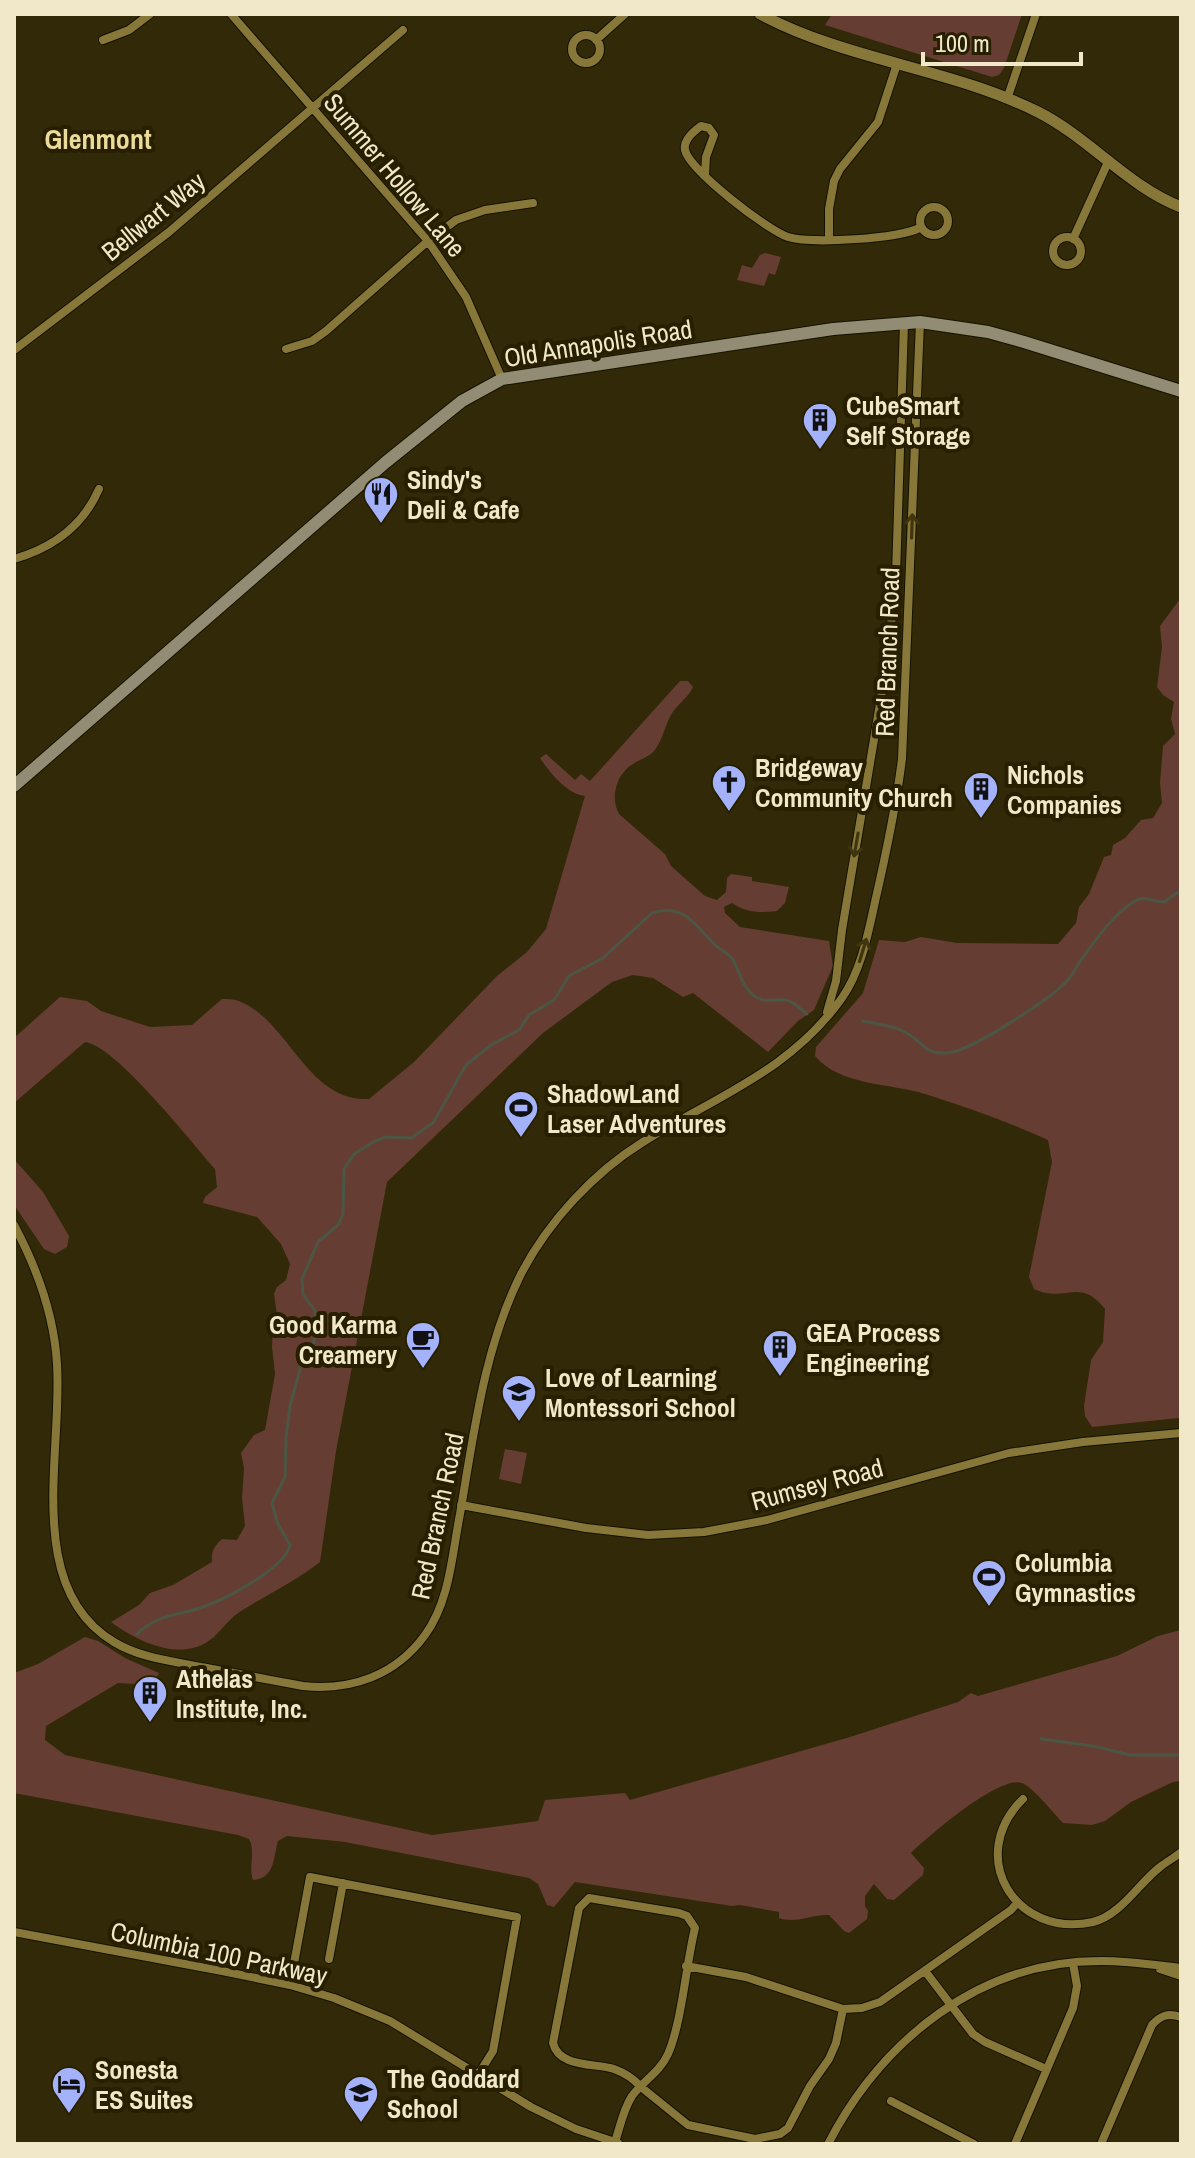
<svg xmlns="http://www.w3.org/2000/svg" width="1195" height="2158" font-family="'Archivo Narrow',sans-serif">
  <rect width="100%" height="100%" fill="#312907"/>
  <path fill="#663d32" d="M832,14H1022L1004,68L999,75L992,77L825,25Z
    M765,253L781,257L775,275L769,273L764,286L737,280L742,265L752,268L760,255Z
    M1180,599L1179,1418L1092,1427L1085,1416L1084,1406L1091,1360L1103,1342L1105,1309C1079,1276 1066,1304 1034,1289L1029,1277L1052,1162L1048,1140C1009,1122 966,1107 925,1094C890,1083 840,1086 815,1056L816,1047L863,993L879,940L905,942L921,937L957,943L1058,944L1076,923L1079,907L1089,894L1104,857L1111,855L1113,845L1125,838L1141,820L1153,818L1162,803L1160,783L1163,746L1175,734L1171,719L1174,702L1163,695L1157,687L1162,647L1160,626Z
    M680,681H688L693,687C688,699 675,705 670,717C664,728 663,740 654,751C648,758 640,759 633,764C616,774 610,798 619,814L665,854L671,866L705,896L717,900L726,892L727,878L731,874L752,877V881L789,887L785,903L777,911C761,913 746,913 732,903L724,907L725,913L740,927L829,941L833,966L814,1010L798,1021L768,1052L693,993L683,997L653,978L633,975L612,982L543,1033L387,1182L336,1451L320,1562C296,1581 268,1594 241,1611C230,1618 223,1628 214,1637C183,1664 138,1642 111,1622L139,1605L150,1593L173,1585L212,1562C211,1552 214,1546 222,1539L237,1540L245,1526L242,1498L244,1468L241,1453L254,1435L265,1430L275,1374L272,1347L273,1330L277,1315L274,1294L277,1287L286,1280L290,1264L281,1244L257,1217L203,1203L205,1197L217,1187L215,1169C192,1143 115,1045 85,1042L14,1103V1038L60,997L87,1001L101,1011L150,1027L192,1025L222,999C228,999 235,999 241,1002C289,1022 308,1102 369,1099L414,1062L497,976L527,952L546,929L585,796C567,794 550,773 540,758L546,754L575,780L581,774L590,781Z
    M14,1159L43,1192L69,1236L67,1247L55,1254L44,1249L14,1205Z
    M505,1449L527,1453L521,1484L499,1479Z
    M1181,1630V1781L1173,1782L1131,1802L1105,1821L1092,1825L1063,1823C1054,1814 1033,1787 1022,1783C999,1775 929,1836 911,1853L924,1868L923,1875L894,1900L887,1899L874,1884L865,1896V1906L868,1911L867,1919L849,1933L844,1931L829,1915C812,1914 796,1924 779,1918V1912L740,1905L732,1906L575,1882L554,1907L547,1905L538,1884L529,1878L345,1842L287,1836L278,1841C273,1859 275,1878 253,1880C248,1866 256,1852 249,1839L238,1835L14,1793V1673L38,1664L85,1637L98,1641L125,1658L159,1673L151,1685L118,1683L46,1726L45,1740L65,1755L432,1835L538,1821L545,1800L625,1793L630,1800L850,1737L958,1702L971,1693L978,1696L1117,1656L1158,1636Z"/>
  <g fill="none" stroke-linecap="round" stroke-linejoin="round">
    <path stroke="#4c5645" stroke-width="3" d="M863,1021C876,1024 892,1025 905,1032C923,1041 922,1054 947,1053C970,1052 1050,999 1067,981C1073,975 1076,967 1081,960C1095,941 1113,914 1135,901C1144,895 1154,902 1164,902L1181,890
      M137,1634C156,1615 175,1616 200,1608C222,1601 285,1569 290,1545L278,1524L272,1503L285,1477L286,1437L290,1406L301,1366L313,1345L316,1334L315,1311L303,1294L302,1279L318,1242L338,1225L343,1214L344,1169L354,1154L375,1141L386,1137L411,1138L433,1123L466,1065L491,1045L519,1030L529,1015L554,1000L569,976L603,958L652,913C684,903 694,924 714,944C720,950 729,953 733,960C740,973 743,989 756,997C766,1004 775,998 786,1000C795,1002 800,1009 807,1014
      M1041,1739L1093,1746L1130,1755H1181"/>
    <g stroke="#161201" stroke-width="10">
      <path id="minor" d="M231,14L428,241L466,297L502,379
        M572 49a14 14 0 1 1 28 0a14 14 0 1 1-28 0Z
        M103,40L129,30L150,14
        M596,40L625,14
        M1007,99L1036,14
        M705,174L706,157L714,135L709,128L701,126C694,131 683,140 685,150C689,170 767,230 788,237C810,244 902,239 921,227
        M920 221a14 14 0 1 1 28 0a14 14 0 1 1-28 0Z
        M1053 251a14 14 0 1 1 28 0a14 14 0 1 1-28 0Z
        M829,239V209L834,181L840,169L878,122L897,64
        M1073,239L1109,160
        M286,349L312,341L326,331L428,241L456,220L485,210L533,203
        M14,350L169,232L403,30
        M14,559C52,548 83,526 99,489
        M827,1012L836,981L842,930L888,656L896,575L904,323
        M14,1225C37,1268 54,1314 57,1364C63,1452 23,1588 114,1642C140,1658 172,1661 201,1667C235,1673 269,1680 303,1686C352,1691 396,1675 425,1635C450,1601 452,1554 460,1514C474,1433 484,1348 521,1274C548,1222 593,1173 643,1142C716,1096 789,1072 842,998C861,971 868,934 875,902C886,854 896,807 902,759L920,322
        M461,1505L586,1528L648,1535L704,1532L767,1520L1009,1453L1083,1442L1181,1433
        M1023,1799C965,1856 1015,1939 1093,1922C1121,1915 1139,1883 1160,1867C1166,1862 1174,1858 1180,1853
        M14,1932L222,1971L290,1985L334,1998L390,2021L531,2107L576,2129L618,2143
        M329,1959L343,1883
        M686,1966L746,1977L843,2009L862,2008L880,2002L1011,1910L1017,1903
        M1160,1969L1181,1976
        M925,1971L973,2034L985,2042L1046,2069
        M290,1985L310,1877L517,1917L493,2051L478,2075
        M891,2101L974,2144
        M615,2142C620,2127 623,2110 632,2096C643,2081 660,2072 668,2054C682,2022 686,1964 695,1928L687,1916L679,1913L589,1898L579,1908L553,2043C559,2068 595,2063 614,2069C625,2073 634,2079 641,2087L688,2125L755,2139L780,2134L788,2128L810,2086L829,2059L836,2043L843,2009
        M828,2144C882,2040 980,1960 1102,1961C1128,1961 1155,1965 1181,1968
        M1015,2144L1073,2008L1077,1986L1073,1963
        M1101,2144L1152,2025C1161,2015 1168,2013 1181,2017"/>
    </g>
    <g stroke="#161201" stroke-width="13">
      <path id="tertiary" d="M760,14C848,61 950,68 1038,112C1088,137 1130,188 1181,207"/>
    </g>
    <g stroke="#161201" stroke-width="14">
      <path id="secondary" d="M14,786L386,462L462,401L502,379L833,329L920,322L988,332L1024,342L1181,391"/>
    </g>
    <use href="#minor" stroke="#87783a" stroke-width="8"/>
    <use href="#tertiary" stroke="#87783a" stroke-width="11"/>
    <use href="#secondary" stroke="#928c74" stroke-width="12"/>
  </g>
  <defs><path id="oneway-shaft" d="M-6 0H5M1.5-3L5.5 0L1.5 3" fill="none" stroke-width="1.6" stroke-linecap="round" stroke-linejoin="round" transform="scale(2)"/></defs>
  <g stroke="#3f350e">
    <use href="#oneway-shaft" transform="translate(912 526) rotate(-88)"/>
    <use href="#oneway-shaft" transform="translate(856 845) rotate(100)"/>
    <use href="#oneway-shaft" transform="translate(863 950) rotate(-73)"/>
  </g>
  <defs>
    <g id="building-pin" transform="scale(1.8)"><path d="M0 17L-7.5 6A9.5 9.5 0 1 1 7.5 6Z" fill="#a4b2fc" stroke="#271f00"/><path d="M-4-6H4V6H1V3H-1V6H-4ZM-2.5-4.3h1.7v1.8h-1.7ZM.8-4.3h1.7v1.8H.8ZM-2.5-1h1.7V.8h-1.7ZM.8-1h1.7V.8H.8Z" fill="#111"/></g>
    <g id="restaurant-pin" transform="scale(1.8)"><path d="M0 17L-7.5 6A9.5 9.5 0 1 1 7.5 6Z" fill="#a4b2fc" stroke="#271f00"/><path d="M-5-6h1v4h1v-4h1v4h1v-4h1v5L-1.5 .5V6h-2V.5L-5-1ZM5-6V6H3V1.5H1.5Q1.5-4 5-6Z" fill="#111"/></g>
    <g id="church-pin" transform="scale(1.8)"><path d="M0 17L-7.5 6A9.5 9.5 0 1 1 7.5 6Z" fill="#a4b2fc" stroke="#271f00"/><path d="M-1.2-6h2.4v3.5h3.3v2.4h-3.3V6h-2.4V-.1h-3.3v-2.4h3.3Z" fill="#111"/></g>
    <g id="stadium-pin" transform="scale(1.8)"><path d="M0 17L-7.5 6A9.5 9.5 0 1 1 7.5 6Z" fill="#a4b2fc" stroke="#271f00"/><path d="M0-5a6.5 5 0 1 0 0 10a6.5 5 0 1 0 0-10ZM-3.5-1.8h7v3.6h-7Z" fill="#111"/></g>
    <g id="cafe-pin" transform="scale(1.8)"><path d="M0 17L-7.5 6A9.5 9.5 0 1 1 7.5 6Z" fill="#a4b2fc" stroke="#271f00"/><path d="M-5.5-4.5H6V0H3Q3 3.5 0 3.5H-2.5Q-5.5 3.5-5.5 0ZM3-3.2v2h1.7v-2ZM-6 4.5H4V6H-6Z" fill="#111"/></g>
    <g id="school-pin" transform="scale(1.8)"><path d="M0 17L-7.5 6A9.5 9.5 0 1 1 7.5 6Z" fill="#a4b2fc" stroke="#271f00"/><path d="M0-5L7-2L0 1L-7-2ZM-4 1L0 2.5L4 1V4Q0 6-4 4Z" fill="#111"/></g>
    <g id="hotel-pin" transform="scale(1.8)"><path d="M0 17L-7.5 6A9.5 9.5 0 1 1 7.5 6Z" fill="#a4b2fc" stroke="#271f00"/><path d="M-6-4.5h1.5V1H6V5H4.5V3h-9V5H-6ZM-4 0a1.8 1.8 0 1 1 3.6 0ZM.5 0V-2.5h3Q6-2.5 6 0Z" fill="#111"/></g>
  </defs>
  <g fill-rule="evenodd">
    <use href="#building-pin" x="820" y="420"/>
    <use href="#restaurant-pin" x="381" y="494"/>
    <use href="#church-pin" x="729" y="782"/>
    <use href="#building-pin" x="981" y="789"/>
    <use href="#stadium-pin" x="521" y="1108"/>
    <use href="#cafe-pin" x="423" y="1339"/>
    <use href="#building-pin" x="780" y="1347"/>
    <use href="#school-pin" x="519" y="1392"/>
    <use href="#stadium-pin" x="989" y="1577"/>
    <use href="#building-pin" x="150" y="1693"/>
    <use href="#hotel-pin" x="69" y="2084"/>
    <use href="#school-pin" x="361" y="2093"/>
  </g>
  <g text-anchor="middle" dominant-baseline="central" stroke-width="8" stroke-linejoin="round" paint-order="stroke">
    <g font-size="26" fill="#f0e8c9" stroke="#271f00">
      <text transform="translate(395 175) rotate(50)">Summer Hollow Lane</text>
      <text transform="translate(153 216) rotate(-39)">Bellwart Way</text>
      <text transform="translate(598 343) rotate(-9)">Old Annapolis Road</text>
      <text transform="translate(887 652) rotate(-88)">Red Branch Road</text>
      <text transform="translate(817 1484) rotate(-15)">Rumsey Road</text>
      <text transform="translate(437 1516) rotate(-78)">Red Branch Road</text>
      <text transform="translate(219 1953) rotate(12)">Columbia 100 Parkway</text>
    </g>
    <g font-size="26" font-weight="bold" fill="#f0e8c9" stroke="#271f00" text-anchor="start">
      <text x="846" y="405">CubeSmart<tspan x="846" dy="30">Self Storage</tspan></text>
      <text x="407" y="479">Sindy's<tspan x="407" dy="30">Deli &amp; Cafe</tspan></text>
      <text x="755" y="767">Bridgeway<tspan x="755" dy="30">Community Church</tspan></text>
      <text x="1007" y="774">Nichols<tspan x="1007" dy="30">Companies</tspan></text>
      <text x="547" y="1093">ShadowLand<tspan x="547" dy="30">Laser Adventures</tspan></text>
      <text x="397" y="1324" text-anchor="end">Good Karma<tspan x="397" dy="30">Creamery</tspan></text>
      <text x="806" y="1332">GEA Process<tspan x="806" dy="30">Engineering</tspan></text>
      <text x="545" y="1377">Love of Learning<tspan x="545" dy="30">Montessori School</tspan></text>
      <text x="1015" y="1562">Columbia<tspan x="1015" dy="30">Gymnastics</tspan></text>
      <text x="176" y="1678">Athelas<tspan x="176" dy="30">Institute, Inc.</tspan></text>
      <text x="95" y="2069">Sonesta<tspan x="95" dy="30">ES Suites</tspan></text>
      <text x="387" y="2078">The Goddard<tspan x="387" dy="30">School</tspan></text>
    </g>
    <g font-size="28" font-weight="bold" fill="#ebdb9b" stroke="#271f00">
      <text x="98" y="139">Glenmont</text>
    </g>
  </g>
  <rect width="1195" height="2158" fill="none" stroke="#f0e8c9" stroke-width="32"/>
  <path d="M923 52v12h158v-12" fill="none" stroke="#f0e8c9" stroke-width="4"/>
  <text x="935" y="52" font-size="24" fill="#f0e8c9" stroke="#271f00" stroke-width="6" paint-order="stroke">100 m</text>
</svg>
